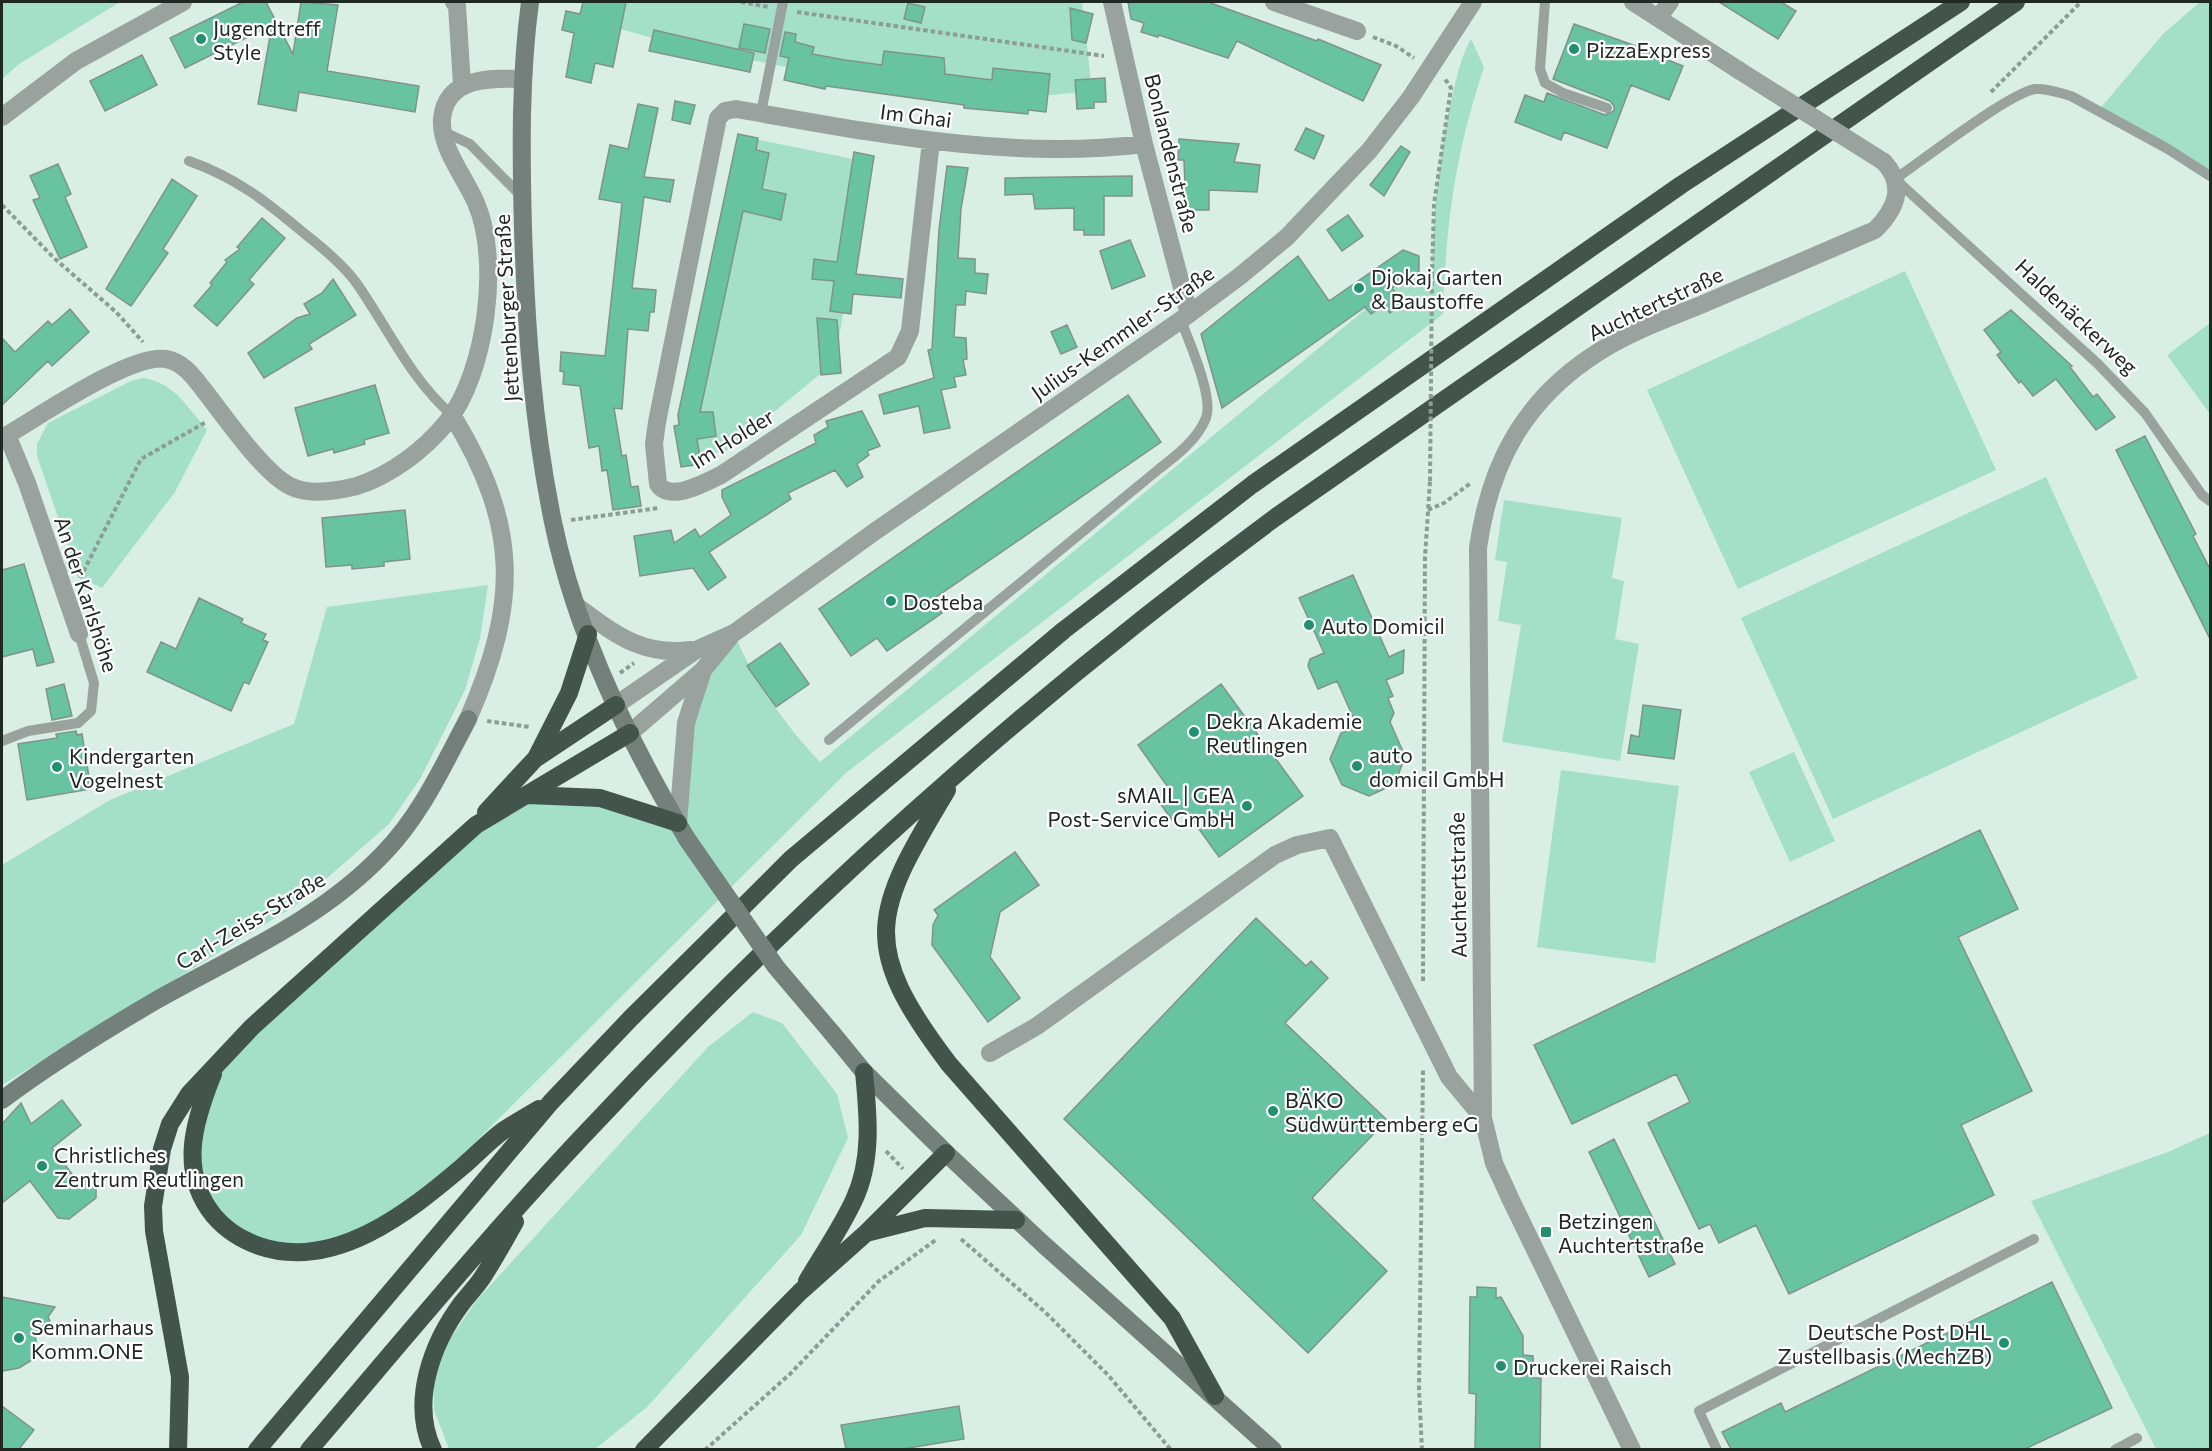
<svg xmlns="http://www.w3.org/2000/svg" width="2212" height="1451" font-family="Commissioner,sans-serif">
  <rect width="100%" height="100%" fill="#d9eee4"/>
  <path fill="#a3e0c7" d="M2,2H120L19,64L2,79Z
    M599,2H1082L1092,91L1012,99L809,72L671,43L595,22Z
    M2200,2H2210V176L2098,111L2163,34Z
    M1471,39L1484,67C1455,155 1446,222 1443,314L847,772L411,1206L317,1252L239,1237L194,1175L219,1060L351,935L526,795L583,796L678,823L694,697L734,633C753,681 785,725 820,762L1403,278L1432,276C1433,217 1438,162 1450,105C1456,82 1459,60 1471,39Z
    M749,138L868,162L835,362L725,452L690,454Z
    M1905,271L1996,470L1738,589L1647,390Z
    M2210,323V414L2167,355Z
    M143,378C174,382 188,408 207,430L175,492L102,588L63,569L70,552L37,456V444L48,423L131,381Z
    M2046,477L2138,678L1833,819L1741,618Z
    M1504,500L1622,518L1612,578L1624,581L1615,639L1639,644L1620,761L1502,742L1521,625L1498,621L1507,562L1495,560Z
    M488,585L480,638L465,690L420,779L389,824L295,906L2,1085V865L110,800L294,724L327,607Z
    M1794,752L1835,841L1790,862L1749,772Z
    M1561,770L1679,786L1655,963L1537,947Z
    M753,1012L782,1023L837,1094L848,1138L801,1235L647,1407L594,1450L449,1449L434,1410V1379L440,1353L477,1300L708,1047Z
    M2210,1133V1449H2156L2031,1201L2168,1152Z"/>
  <path fill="#68c3a1" stroke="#80938b" stroke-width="1.5" d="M243,2H266L293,54L301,2L338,5L327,71L419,86L415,112L299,92L296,111L258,104L272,25L185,68L170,38Z
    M583,2H626L613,67L595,63L591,83L566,77L574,33L562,30L566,11L580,14Z
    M1128,2H1208L1317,41L1318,39L1381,65L1363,101L1237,41L1228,58L1159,35L1158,37L1141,32L1144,23L1131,19Z
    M1719,2H1781L1796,11L1778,39Z
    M908,3L925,7L921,23L904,19Z
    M1070,8L1093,14L1086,43L1072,40Z
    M744,24L770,29L765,53L739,48Z
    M1574,24L1661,55L1660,57L1683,66L1669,100L1631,85L1607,148L1564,132L1561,140L1515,122L1525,95L1544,102L1547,93L1605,115L1614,111V106L1610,101L1553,79Z
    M654,30L754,53L750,72L649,51Z
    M785,32L796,34L795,42L814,47L812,54L845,60L882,65L884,51L944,58L945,74L992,80L993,68L1050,74L1046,112L1028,110V114L964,108V105L826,86L825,89L784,80L789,58L780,56Z
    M142,55L157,85L105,111L90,81Z
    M1105,78L1106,102H1094V108L1077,109L1075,80Z
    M675,101L695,105L690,124L672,120Z
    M638,104L658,108L644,177L674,180L670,202L644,197L632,288L656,290L654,312H650L648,331L628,329L622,409L614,408L622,456L626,455L631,487L638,486L641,506L613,510L607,470L602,471L599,446L589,448L580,386L563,384L564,372L560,371L561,352L605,356L622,203L599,199L610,145L628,149Z
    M1306,128L1324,136L1314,159L1295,150Z
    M738,134L758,138L756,150L769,153L762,189L786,194L781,220L743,211L700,412H713L716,436L697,439L701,464L681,467L674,426L679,425L678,415Z
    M1179,139L1239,144L1234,162L1260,165L1257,192L1209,190V210H1186L1184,160H1178Z
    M1401,146L1410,152L1384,196L1370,185Z
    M854,152L874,156L856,274L903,279L901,298L853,294L851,314L830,311L834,281L812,279L814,259L837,262Z
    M58,164L71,194L65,197L87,247L60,259L33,200L40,198L30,176Z
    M947,166L968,168L961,209L958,258L975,259V273L988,274L986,294L966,291L965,305H956L954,337L966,338L967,359L963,360L966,375L954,377L956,387L941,390L950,428L924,433L919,406L884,414L879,395L934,378L928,350L932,349L939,230Z
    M1132,176V196H1104V235H1084V230H1074V208L1035,209L1033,194L1005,195V178Z
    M172,179L197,196L163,249L168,253L131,306L106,289Z
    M1348,215L1363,236L1342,251L1327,230Z
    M262,218L285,238L249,280L254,284L217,326L194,306L212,285L210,283L227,262L225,260L240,249L237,247Z
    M1130,240L1145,276L1112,289L1100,251Z
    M1403,250L1419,256V273L1408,276L1392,288L1403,304L1390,313L1384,305L1371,314L1365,307L1222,408L1201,334L1298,256L1329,301Z
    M333,279L356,315L309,344L312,349L264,378L248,353L297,318L310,314L304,304L322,293Z
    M70,309L89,332L52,366L48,361L2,405V338L15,352L48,321L52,325Z
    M2011,310L2072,366L2070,367L2093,397L2097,394L2115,417L2096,430L2056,379L2033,396L2021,381L2019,383L1997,355L2001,352L1984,330Z
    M817,318L837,320L841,373L821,375Z
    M1067,325L1077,347L1061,354L1051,332Z
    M375,385L389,433L364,440L365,444L334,453L333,449L308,456L295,408Z
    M1128,395L1161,442L932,600L942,613L887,651L877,638L851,656L819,609Z
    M862,411L880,446L867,451L869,455L857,464L863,477L847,487L835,470L788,493L791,499L709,552L726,577L708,590L693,568L640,576L634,536L671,530L674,543L695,529L700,537L731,515L722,497V490L816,443L814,435L828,427L826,421Z
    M2145,436L2196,534L2193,536L2211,571V641L2116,450Z
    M405,510L410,559L384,562V566L352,569V565L326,567L322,518Z
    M24,564L54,662L37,666L33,649L2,657V570Z
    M1353,575L1389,657L1404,650L1403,673L1386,680L1393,696L1388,698L1394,713L1390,722L1405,756L1395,784L1369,796L1342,785L1330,759L1341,733L1357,726L1337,681L1318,689L1308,666L1310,659L1324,653L1299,598Z
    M199,598L243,619L241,623L266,634L263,640L268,642L249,684L244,682L231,711L147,672L161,642L176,649Z
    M780,643L809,684L776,707L747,666Z
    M64,684L72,716L52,720L46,689Z
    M1221,684L1303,796L1219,857L1186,811L1172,820L1157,799L1170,790L1138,745Z
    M1643,705L1681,710L1674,759L1628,753L1631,735L1639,737Z
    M76,731L77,735L82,734L91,789L27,800L18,744L57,738L56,734Z
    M1980,830L2018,909L1958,937L2032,1091L1961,1125L1994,1195L1789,1294L1756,1225L1719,1243L1710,1224L1699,1229L1648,1123L1690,1102L1676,1074L1572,1124L1534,1045Z
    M1015,852L1039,885L1000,912L990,957L1020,998L988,1022L932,945L933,925L938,915L934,910Z
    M1256,918L1306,966L1311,961L1328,978L1285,1023L1387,1120L1312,1198L1387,1271L1308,1353L1064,1119Z
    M62,1100L81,1125L52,1148L79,1183L84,1180L96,1186V1198L69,1219L58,1218L30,1181L2,1203V1124L21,1103L31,1124Z
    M1614,1139L1675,1264L1649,1277L1589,1152Z
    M2052,1282L2112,1408L2025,1449H1731L1722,1432L1781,1403L1785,1412Z
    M1477,1287L1496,1288V1298L1501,1297L1523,1336V1355L1533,1356V1378H1541L1540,1449H1475L1476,1394L1469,1393L1470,1297H1477Z
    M2,1297L55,1307L48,1317L50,1321L35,1333L37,1349L32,1360L19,1368L2,1371Z
    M2,1406L34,1430L19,1449H2Z
    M959,1406L964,1439L903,1449H846L841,1425Z"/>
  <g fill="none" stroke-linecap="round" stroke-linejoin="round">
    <path stroke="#8d9c95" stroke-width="4" stroke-dasharray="4.5 3" stroke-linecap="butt" d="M741,2L769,7
      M797,12L1104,56
      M1373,37L1396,46L1414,58
      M1991,92L2081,2
      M2,205L54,258L116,312L143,342
      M1432,276L1434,204L1451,88L1445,79
      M1428,510L1444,503L1472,482
      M571,520L659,508
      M80,578L141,459L206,422
      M620,673L634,663
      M487,721L530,727
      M1423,981L1425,557L1430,481
      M886,1151L903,1169
      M961,1239L1045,1312L1108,1375L1171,1450
      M705,1450L790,1374L879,1281L937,1239
      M1422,1450L1419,1389L1423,1069"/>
    <path stroke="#99a29e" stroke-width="10" d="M1545,2L1540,69L1545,83L1563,93L1607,108
      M761,113L783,2
      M442,131L470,144L522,197
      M189,161C237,178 267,202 305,234C323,248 341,263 355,281C387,326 410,379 452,415
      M2210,176L2168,149L2071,96C2060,93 2047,88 2035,89C2008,94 1923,160 1895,179L2098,364L2145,413L2202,495L2210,501
      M829,740L1159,469C1177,455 1197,440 1206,418C1214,397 1189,342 1181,320
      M2,741L28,731L78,723L91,711L94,683L79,634
      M1717,1450L1699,1411L2034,1239
      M2115,1450L2137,1438"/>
    <path stroke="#99a29e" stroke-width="18" d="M454,2L457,6L462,85
      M1112,2L1144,144L1189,314
      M1274,2L1357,31
      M1633,2L1740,71
      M1659,17L1670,2
      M2,117L76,61L183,2
      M931,141L910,331L898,357L721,475C706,482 670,503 658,484L654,444L657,422L718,118L725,111L736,109C870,132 1008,161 1144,144
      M452,415C520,526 519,603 468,719
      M7,435L27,483L79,634
      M2,438C36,419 130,353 166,359C183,362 193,376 203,389C223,414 263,473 290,486C309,496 337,491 357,486C391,475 424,450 447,422C486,373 501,260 476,203C465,177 440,148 442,119C446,76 492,78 523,79
      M578,607C616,635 642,656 691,650
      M616,705L696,650L734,633L877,530L1181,320L1240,276L1287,237L1369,151L1411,97L1473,2
      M630,733L703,670L730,637
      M678,823L686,723L703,670
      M990,1053L1037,1026L1275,855L1297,845L1330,838L1449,1077L1483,1118
      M1632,1450L1510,1198L1494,1163L1483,1118L1478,548C1490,462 1525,398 1600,351C1632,331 1669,318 1703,304C1760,279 1818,255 1875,230C1896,209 1906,186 1884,162"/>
    <path stroke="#73807b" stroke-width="18" d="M530,2C520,77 521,153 523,228C526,327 533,425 553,522C576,634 629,742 687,839
      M832,1033L864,1072L946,1153L1043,1244L1273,1450
      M2,1100C50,1064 102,1032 155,1001C234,956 319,921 383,854C421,815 443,766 468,719"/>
    <path stroke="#42544c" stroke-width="18" d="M538,757L616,705
      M947,790C873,913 858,944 949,1064L1172,1318L1215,1396
      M528,795L600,798L678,823
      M486,812L536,758L569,693L588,634
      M213,1074C194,1121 178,1172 214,1216C226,1230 242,1240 259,1246C334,1272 409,1212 462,1167C476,1155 489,1141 504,1130C515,1123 527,1116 539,1109
      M870,1232L925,1218L1016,1220
      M807,1281C823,1254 841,1228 854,1200C873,1160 868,1114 864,1072
      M178,1450L180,1377L154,1231L153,1206L162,1149L170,1124L189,1094L252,1027L476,825L630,733
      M257,1450L551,1102L630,1019L791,859L1064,630L1253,484L1681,185L1961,2
      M309,1450C399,1345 486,1239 581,1138C793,911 1026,701 1276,517L2016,2
      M433,1450C410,1402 432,1343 462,1303C468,1295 476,1287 482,1278C494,1260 504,1241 515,1222
      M644,1450L800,1292L865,1234L946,1153"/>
    <path stroke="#8d9c95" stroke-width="4" stroke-dasharray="4.5 3" stroke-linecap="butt" d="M1430,481L1432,276"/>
    <path stroke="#99a29e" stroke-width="18" d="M1740,71L1884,162"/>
    <path stroke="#73807b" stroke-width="18" d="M687,839L776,967L832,1033"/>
  </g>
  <g fill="#248f6e" stroke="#fff" stroke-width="2">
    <circle cx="201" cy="39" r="6"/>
    <circle cx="1574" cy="49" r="6"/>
    <circle cx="1359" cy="288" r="6"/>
    <circle cx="891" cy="601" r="6"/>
    <circle cx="1309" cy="625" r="6"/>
    <circle cx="1194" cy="732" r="6"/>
    <circle cx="1357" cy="766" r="6"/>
    <circle cx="57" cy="767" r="6"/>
    <circle cx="1247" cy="806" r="6"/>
    <circle cx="1273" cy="1111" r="6"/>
    <circle cx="42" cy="1166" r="6"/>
    <rect x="1540" y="1226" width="12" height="12" rx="3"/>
    <circle cx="19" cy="1338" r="6"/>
    <circle cx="2004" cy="1343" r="6"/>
    <circle cx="1501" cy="1366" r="6"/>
  </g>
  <g text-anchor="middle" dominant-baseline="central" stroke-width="4.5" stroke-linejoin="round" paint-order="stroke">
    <g font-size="21" fill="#202824" stroke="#fff" text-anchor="start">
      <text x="213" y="27">Jugendtreff<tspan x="213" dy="24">Style</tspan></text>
      <text x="1586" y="49">PizzaExpress</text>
      <text x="1371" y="276">Djokaj Garten<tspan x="1371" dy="24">&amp; Baustoffe</tspan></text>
      <text x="903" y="601">Dosteba</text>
      <text x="1321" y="625">Auto Domicil</text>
      <text x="1206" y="720">Dekra Akademie<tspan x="1206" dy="24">Reutlingen</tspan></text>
      <text x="1369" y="754">auto<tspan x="1369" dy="24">domicil GmbH</tspan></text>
      <text x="69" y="755">Kindergarten<tspan x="69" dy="24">Vogelnest</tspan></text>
      <text x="1235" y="794" text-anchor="end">sMAIL | GEA<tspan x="1235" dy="24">Post-Service GmbH</tspan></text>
      <text x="1285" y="1099">BÄKO<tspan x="1285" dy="24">Südwürttemberg eG</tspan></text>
      <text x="54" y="1154">Christliches<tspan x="54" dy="24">Zentrum Reutlingen</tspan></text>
      <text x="1558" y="1220">Betzingen<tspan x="1558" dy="24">Auchtertstraße</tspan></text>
      <text x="31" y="1326">Seminarhaus<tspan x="31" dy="24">Komm.ONE</tspan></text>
      <text x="1992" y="1331" text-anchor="end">Deutsche Post DHL<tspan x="1992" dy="24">Zustellbasis (MechZB)</tspan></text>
      <text x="1513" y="1366">Druckerei Raisch</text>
    </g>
    <g font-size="21" fill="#202824" stroke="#fff">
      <text transform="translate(916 115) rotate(7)">Im Ghai</text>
      <text transform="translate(1172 153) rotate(76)">Bonlandenstraße</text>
      <text transform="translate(1655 303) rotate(-25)">Auchtertstraße</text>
      <text transform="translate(506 308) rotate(-93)">Jettenburger Straße</text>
      <text transform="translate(2077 316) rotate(43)">Haldenäckerweg</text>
      <text transform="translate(1122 332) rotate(-35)">Julius-Kemmler-Straße</text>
      <text transform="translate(732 438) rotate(-32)">Im Holder</text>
      <text transform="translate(87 594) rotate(72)">An der Karlshöhe</text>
      <text transform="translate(1457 885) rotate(-91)">Auchtertstraße</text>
      <text transform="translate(250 920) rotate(-31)">Carl-Zeiss-Straße</text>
    </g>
  </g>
  <rect width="2212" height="1451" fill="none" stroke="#202824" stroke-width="6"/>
</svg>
